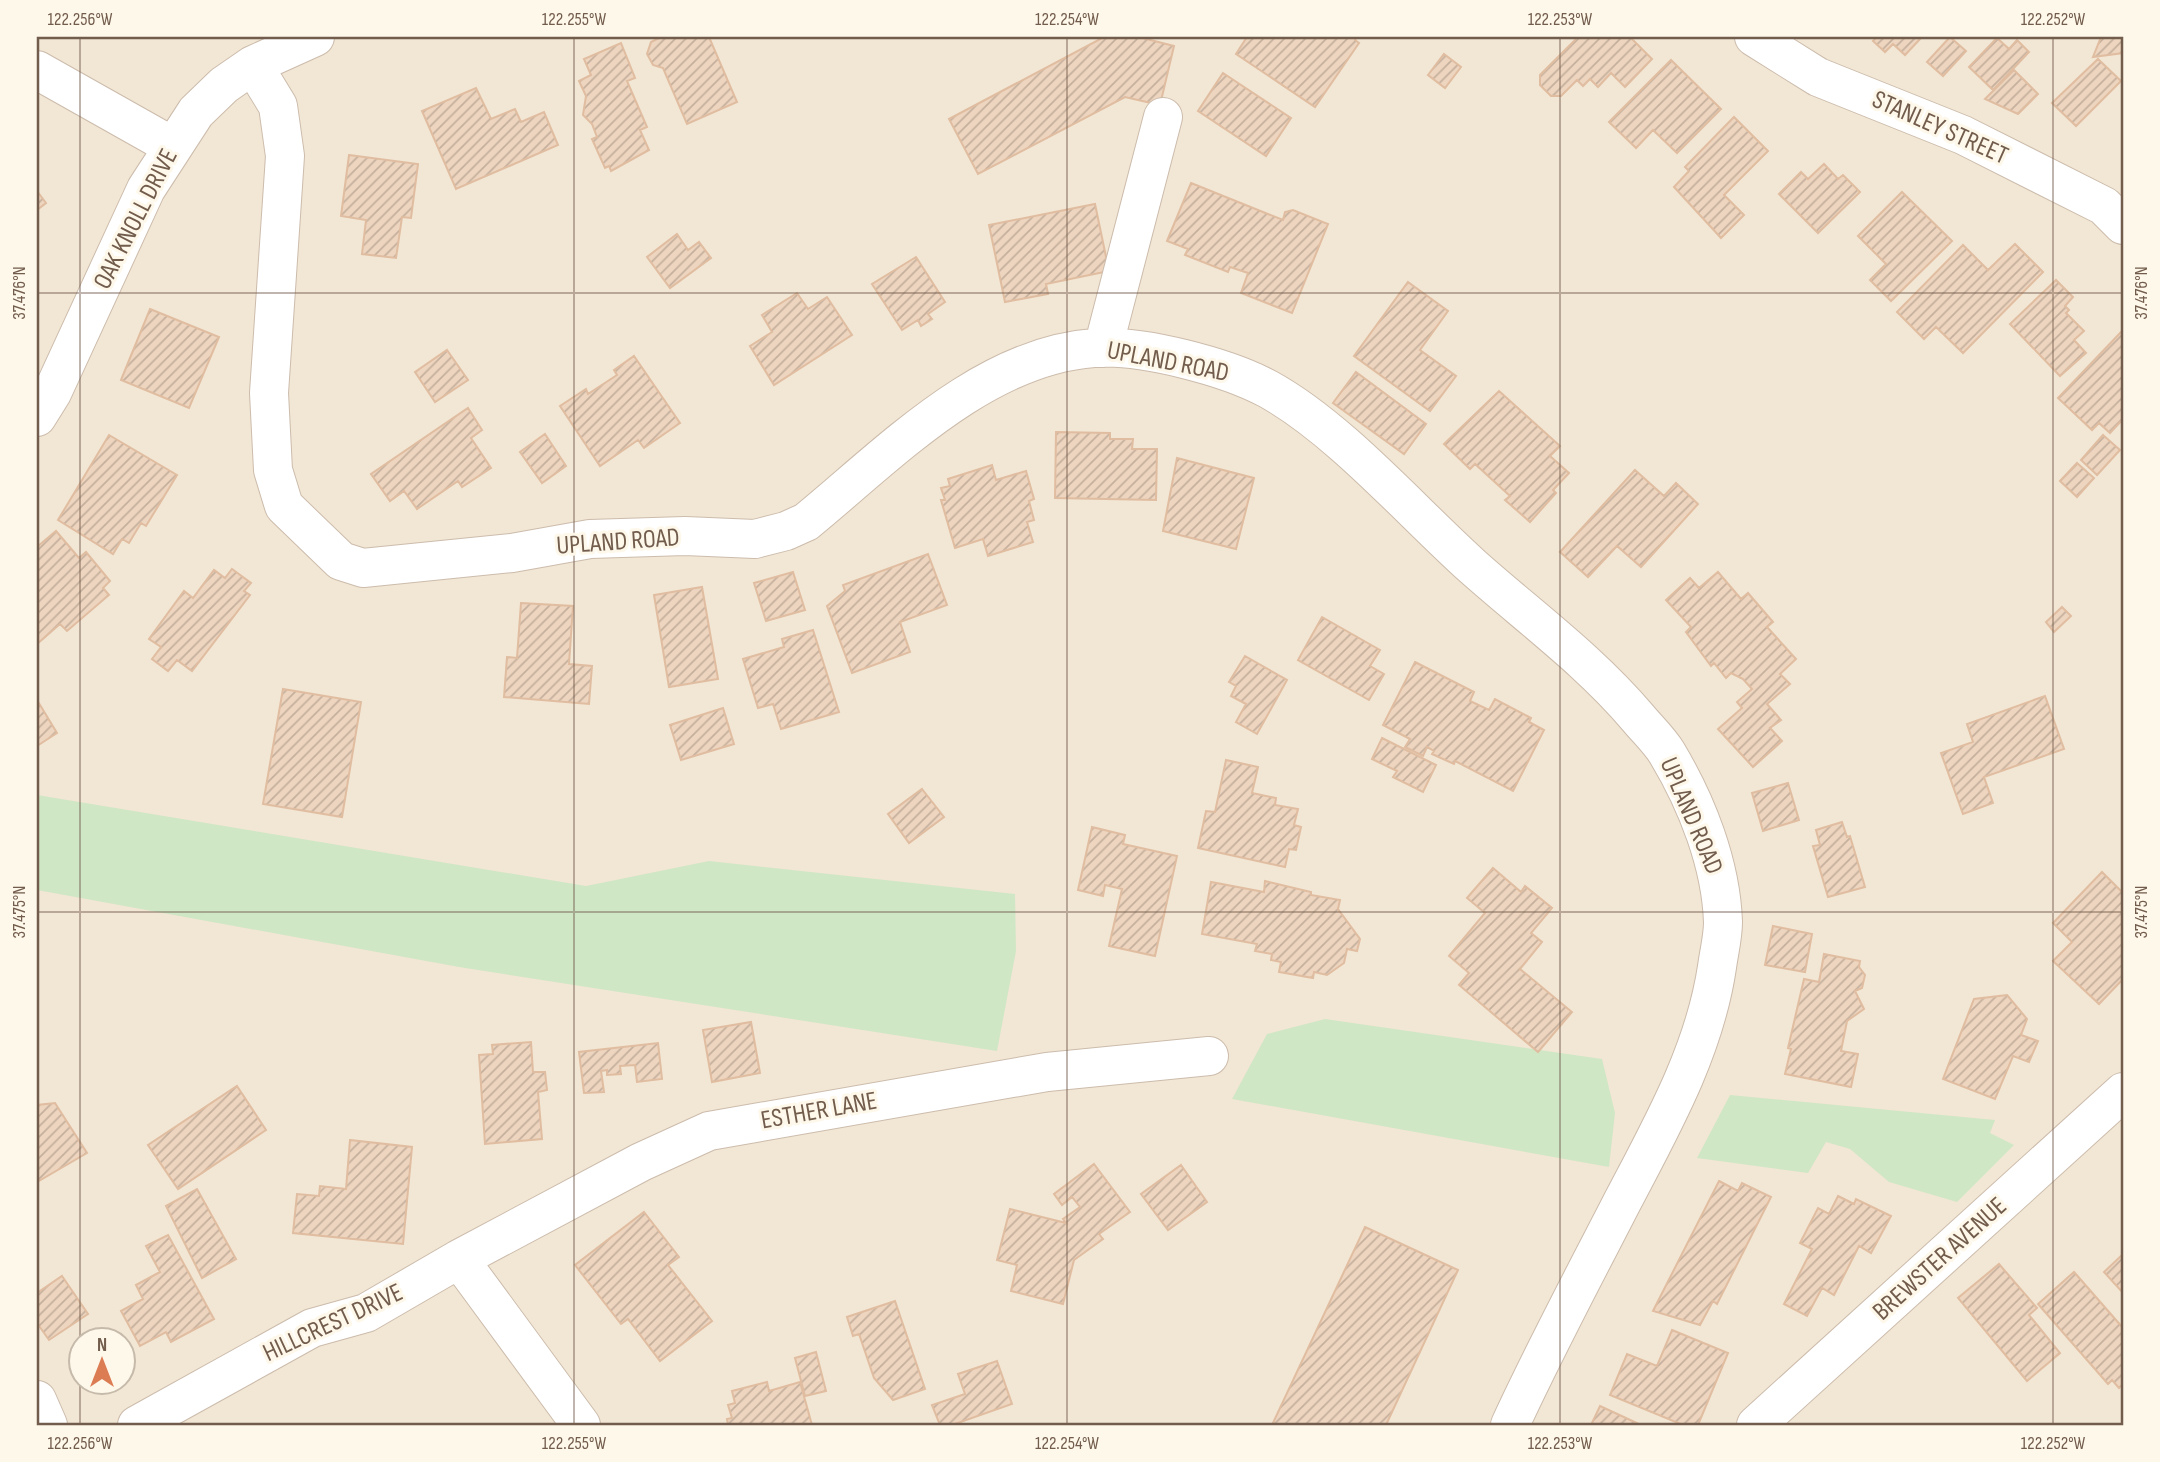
<svg xmlns="http://www.w3.org/2000/svg" width="2160" height="1462" font-family="'Sofia Sans Condensed',sans-serif">
  <defs>
    <pattern id="building-hatch" width="6" height="6" patternUnits="userSpaceOnUse" patternTransform="scale(1.75)"><rect width="6" height="6" fill="#eed5bf"/><path d="M-1 1l2-2M0 6l6-6M5 7l2-2" fill="none" stroke="#c5b09d"/></pattern>
  </defs>
  <rect width="100%" height="100%" fill="#fbf4e5"/>
  <path fill="#f2e6d4" fill-rule="evenodd" d="M37,37H2123V1425H37ZM80,1340H122V1382H80Z"/>
  <path fill="#d0e7c5" d="M37,795L586,886L709,861L1015,894L1016,951L997,1051L459,967L37,890Z
    M1325,1019L1602,1059L1615,1113L1609,1167L1232,1099L1267,1034Z
    M1730,1095L1995,1120L1990,1133L2014,1145L1957,1202L1889,1182L1850,1149L1826,1142L1808,1173L1697,1158Z"/>
  <path fill="url(#building-hatch)" stroke="#e0bda0" stroke-width="2" d="M661,37H709L737,102L687,124L663,68L653,65L647,54L651,42Z
    M1104,37H1139L1174,46L1160,105L1125,97L978,174L949,119Z
    M1247,37H1357L1355,40L1359,43L1315,107L1236,54Z
    M1578,37H1630L1652,59L1625,87L1611,73L1598,87L1590,79L1583,86L1577,80L1561,96H1551L1540,85V75Z
    M1877,37H1922L1905,55L1893,44L1885,52L1873,41Z
    M1950,37L1966,51L1943,76L1927,62Z
    M2101,37H2123V53L2093,57Z
    M1997,38L2009,49L2017,40L2029,52L1993,90L1969,67Z
    M621,43L635,78L627,81L647,127L640,130L649,150L611,171L609,166L605,168L592,139L597,137L592,124L583,115L586,96L579,81L591,75L584,59Z
    M1444,54L1461,67L1445,88L1428,75Z
    M2098,59L2121,81L2076,126L2052,103Z
    M1671,60L1721,109L1677,153L1653,130L1636,148L1609,122Z
    M2014,70L2038,94L2018,114L1985,99Z
    M1223,73L1291,118L1266,156L1198,111Z
    M476,88L491,119L515,109L521,122L544,112L558,145L456,189L422,111Z
    M1734,117L1768,151L1724,195L1744,215L1721,238L1674,187L1689,171L1685,167Z
    M349,155L418,164L411,218L402,217L396,258L362,254L366,220L341,216Z
    M1824,164L1838,179L1843,175L1860,192L1818,233L1779,194L1801,172L1808,179Z
    M1191,183L1283,220L1285,212L1293,210L1328,224L1292,313L1241,293L1248,273L1230,267L1228,272L1185,255L1188,249L1167,241Z
    M37,191L46,203L37,210Z
    M1902,192L1952,241L1891,301L1870,280L1886,264L1858,236Z
    M1095,204L1109,271L1046,284L1048,294L1005,302L989,225Z
    M677,234L688,250L699,242L711,258L670,288L647,257Z
    M2015,244L2043,272L1963,353L1936,327L1924,339L1897,312L1963,245L1988,270Z
    M916,257L945,302L928,314L932,319L921,326L918,320L902,330L872,284Z
    M2056,280L2073,297L2065,306L2069,310L2066,313L2084,331L2074,340L2086,353L2060,376L2010,324Z
    M1408,282L1448,311L1420,350L1456,376L1430,411L1354,356Z
    M797,293L808,309L827,297L852,335L774,385L750,346L772,332L762,315Z
    M150,309L219,337L189,408L121,380Z
    M2122,331L2123,419L2110,433L2099,423L2092,430L2058,398Z
    M447,350L468,380L435,402L415,372Z
    M634,356L680,423L644,448L638,440L600,466L560,406L586,389L588,394L617,375L614,370Z
    M1356,372L1426,424L1404,454L1333,403Z
    M1499,391L1560,446L1550,456L1569,473L1553,490L1556,493L1530,522L1505,500L1510,496L1475,464L1470,469L1444,444Z
    M468,408L482,430L471,438L491,468L462,487L458,481L417,509L404,491L390,501L371,474Z
    M1056,432L1110,433V439H1133L1132,449H1157L1156,500L1055,498Z
    M545,434L566,466L542,483L520,452Z
    M109,435L177,475L146,526L141,523L129,543L122,539L113,554L58,520Z
    M2103,435L2120,450L2097,475L2081,460Z
    M1177,458L1254,478L1236,549L1163,531Z
    M2077,463L2094,478L2077,497L2060,481Z
    M992,465L996,480L1026,471L1034,499L1029,501L1034,520L1027,522L1033,542L988,556L983,539L955,548L941,500H945L941,488L950,486L948,479Z
    M1635,470L1664,496L1676,483L1698,504L1641,567L1617,546L1588,577L1560,552Z
    M56,531L79,558L86,552L110,581L103,588L109,595L67,631L60,624L37,644V547Z
    M928,554L947,605L900,622L910,652L852,673L827,606L845,591L843,585Z
    M232,569L251,583L244,591L250,595L192,671L177,660L168,671L152,659L161,647L149,639L184,591L193,598L214,570L225,578Z
    M793,572L805,610L766,621L754,583Z
    M1718,572L1741,599L1748,593L1773,622L1767,627L1796,659L1780,674L1790,684L1767,704L1781,720L1770,728L1782,741L1753,767L1718,729L1742,708L1737,702L1752,689L1743,679L1731,673L1726,678L1714,663L1711,666L1686,632L1691,627L1666,600L1690,578L1699,588Z
    M702,587L718,679L669,687L654,595Z
    M521,603L573,606L569,664L592,666L589,704L504,697L507,657L517,658Z
    M2062,607L2071,616L2054,632L2046,622Z
    M1322,617L1380,650L1370,666L1384,674L1369,700L1298,660Z
    M813,630L839,712L781,729L773,704L758,708L743,659L784,647L782,639Z
    M1245,656L1287,680L1257,734L1236,722L1246,704L1231,696L1236,686L1229,682Z
    M1415,662L1474,692L1470,701L1489,710L1495,699L1531,718L1529,722L1544,730L1513,791L1455,761L1454,764L1432,754L1434,751L1427,747L1423,756L1405,747L1410,739L1383,725Z
    M283,689L361,702L342,817L263,804Z
    M2045,696L2064,749L1984,777L1993,803L1963,814L1941,753L1973,742L1967,724Z
    M37,700L57,733L37,746Z
    M723,708L734,744L681,760L670,725Z
    M1382,738L1436,765L1423,792L1393,777L1397,771L1372,759Z
    M1226,760L1258,767L1252,793L1276,798L1275,805L1298,809L1294,825L1301,827L1296,850L1289,849L1285,867L1198,848L1206,811L1215,812Z
    M1788,783L1799,820L1763,831L1752,793Z
    M922,789L944,817L909,843L888,814Z
    M1842,822L1847,837L1850,836L1865,887L1828,897L1813,846L1820,845L1816,830Z
    M1092,827L1125,835L1123,844L1177,856L1155,956L1109,946L1122,889L1105,885L1103,896L1078,890Z
    M1493,868L1521,892L1525,886L1552,908L1531,933L1542,942L1520,969L1572,1012L1538,1052L1459,985L1469,973L1449,956L1485,913L1467,898Z
    M2102,872L2123,893V979L2099,1004L2053,961L2072,942L2053,923Z
    M1265,881L1311,892V895L1340,900L1338,909L1360,939L1357,951L1347,949L1344,963L1327,975L1314,972L1313,978L1279,972L1281,962L1271,960L1272,954L1255,951L1257,944L1202,934L1211,882L1264,892Z
    M1773,926L1812,934L1805,972L1765,965Z
    M1824,954L1860,961L1859,967L1865,975L1862,988L1855,991L1864,1009L1847,1021L1841,1051L1858,1054L1851,1087L1785,1074L1791,1049L1788,1048L1804,979L1819,982Z
    M2007,995L2027,1019L2021,1035L2038,1041L2029,1062L2013,1056L1995,1099L1943,1079L1974,999Z
    M751,1022L760,1073L712,1082L703,1030Z
    M531,1042L533,1072H545L547,1090L538,1092L542,1139L485,1144L479,1055L493,1054L492,1045Z
    M658,1043L662,1079L637,1082L635,1065L620,1066L621,1074L607,1075V1070L601,1071L604,1092L584,1093L579,1052Z
    M237,1086L266,1130L178,1189L148,1145Z
    M55,1103L87,1153L37,1182V1105Z
    M350,1140L412,1147L403,1244L293,1233L297,1194L319,1196L320,1186L346,1189Z
    M1094,1164L1130,1212L1099,1234L1103,1239L1074,1260L1063,1304L1011,1291L1017,1265L997,1260L1010,1209L1066,1223L1063,1219L1080,1207L1072,1197L1062,1205L1054,1194Z
    M1181,1165L1207,1202L1168,1230L1141,1194Z
    M1719,1181L1738,1191L1742,1183L1771,1197L1717,1304L1713,1301L1700,1325L1653,1311Z
    M197,1189L236,1259L202,1278L166,1206Z
    M1838,1196L1854,1204L1856,1199L1891,1216L1871,1253L1859,1246L1834,1295L1822,1288L1807,1316L1784,1304L1812,1249L1800,1243L1818,1208L1829,1214Z
    M644,1212L679,1257L668,1265L712,1321L660,1361L628,1319L621,1324L575,1265Z
    M1365,1227L1458,1270L1386,1425H1272Z
    M168,1235L214,1319L171,1342L166,1332L140,1346L121,1311L143,1299L136,1285L160,1272L146,1246Z
    M2123,1254V1293L2104,1272Z
    M1999,1264L2037,1308L2029,1315L2060,1353L2027,1381L1958,1298Z
    M2074,1272L2123,1328V1384L2119,1388L2112,1380L2108,1384L2038,1304Z
    M62,1276L88,1314L49,1340L37,1323V1293Z
    M895,1301L925,1389L893,1400L874,1378L859,1334L853,1336L847,1317Z
    M1672,1330L1728,1353L1698,1425H1683L1610,1395L1627,1354L1657,1366Z
    M816,1352L826,1391L805,1396L795,1358Z
    M997,1361L1012,1404L952,1425H940L932,1405L965,1394L958,1374Z
    M767,1382L769,1391L800,1382L812,1425H728L727,1419L732,1418L728,1405L735,1403L732,1391Z
    M1600,1406L1641,1425H1591Z"/>
  <g fill="none" stroke-linecap="round" stroke-linejoin="round">
    <g stroke="#ccbcac" stroke-width="40">
      <path id="minor" d="M1754,37L1818,77L1963,135L2104,206L2123,225
        M253,65L278,106L285,156L269,393L273,470L284,506L341,561L363,568L512,553L590,539L685,536L755,539L786,531L806,522C888,455 982,356 1094,348C1141,344 1227,367 1268,389C1339,428 1411,511 1472,566C1528,616 1589,660 1638,718C1647,729 1659,740 1667,753C1697,803 1721,864 1723,922C1723,937 1719,952 1717,967C1704,1054 1659,1131 1619,1208C1582,1280 1544,1351 1510,1425
        M37,70L172,146
        M1103,348L1163,117
        M37,417L52,393L146,189L196,112L224,85L253,65L315,37
        M459,1259L641,1162L709,1131L1047,1072L1209,1056
        M37,1400L48,1425
        M137,1425L312,1328L366,1313L459,1259L581,1425
        M1756,1425L2123,1092"/>
    </g>
    <use href="#minor" stroke="#fff" stroke-width="38"/>
  </g>
  <path fill="none" stroke="#725c4c" stroke-width="2" stroke-opacity="0.45" d="M80,37V1425M574,37V1425M1067,37V1425M1560,37V1425M2053,37V1425M37,293H2123M37,912H2123"/>
  <g text-anchor="middle" dominant-baseline="central" stroke-width="6" stroke-linejoin="round" paint-order="stroke">
    <g font-size="26" fill="#725c4c" stroke="#fef8eb">
      <text transform="translate(1940 128) rotate(24)">STANLEY STREET</text>
      <text transform="translate(136 219) rotate(-63)">OAK KNOLL DRIVE</text>
      <text transform="translate(1168 362) rotate(11)">UPLAND ROAD</text>
      <text transform="translate(618 542) rotate(-4)">UPLAND ROAD</text>
      <text transform="translate(1691 816) rotate(67)">UPLAND ROAD</text>
      <text transform="translate(819 1111) rotate(-10)">ESTHER LANE</text>
      <text transform="translate(1940 1259) rotate(-42)">BREWSTER AVENUE</text>
      <text transform="translate(333 1323) rotate(-25)">HILLCREST DRIVE</text>
    </g>
  </g>
  <rect width="2160" height="1462" fill="none" stroke="#fef8eb" stroke-width="77"/>
  <g transform="translate(102 1361)"><circle r="33" fill="#fef8eb" stroke="#c6baab" stroke-width="2"/>
  <path d="M0-5L12 26L0 18L-12 26Z" fill="#dc7c53"/>
  <text y="-10" font-size="19" font-weight="bold" text-anchor="middle" fill="#725c4c">N</text>
  </g>
  <rect x="38" y="38" width="2084" height="1386" fill="none" stroke="#725c4c" stroke-width="2.5"/>
  <g font-size="18" text-anchor="middle" fill="#725c4c">
    <text x="80" y="25">122.256°W</text>
    <text x="574" y="25">122.255°W</text>
    <text x="1067" y="25">122.254°W</text>
    <text x="1560" y="25">122.253°W</text>
    <text x="2053" y="25">122.252°W</text>
    <text transform="translate(19 293) rotate(-90)" y="6">37.476°N</text>
    <text transform="translate(2141 293) rotate(-90)" y="6">37.476°N</text>
    <text transform="translate(19 912) rotate(-90)" y="6">37.475°N</text>
    <text transform="translate(2141 912) rotate(-90)" y="6">37.475°N</text>
    <text x="80" y="1449">122.256°W</text>
    <text x="574" y="1449">122.255°W</text>
    <text x="1067" y="1449">122.254°W</text>
    <text x="1560" y="1449">122.253°W</text>
    <text x="2053" y="1449">122.252°W</text>
  </g>
</svg>
